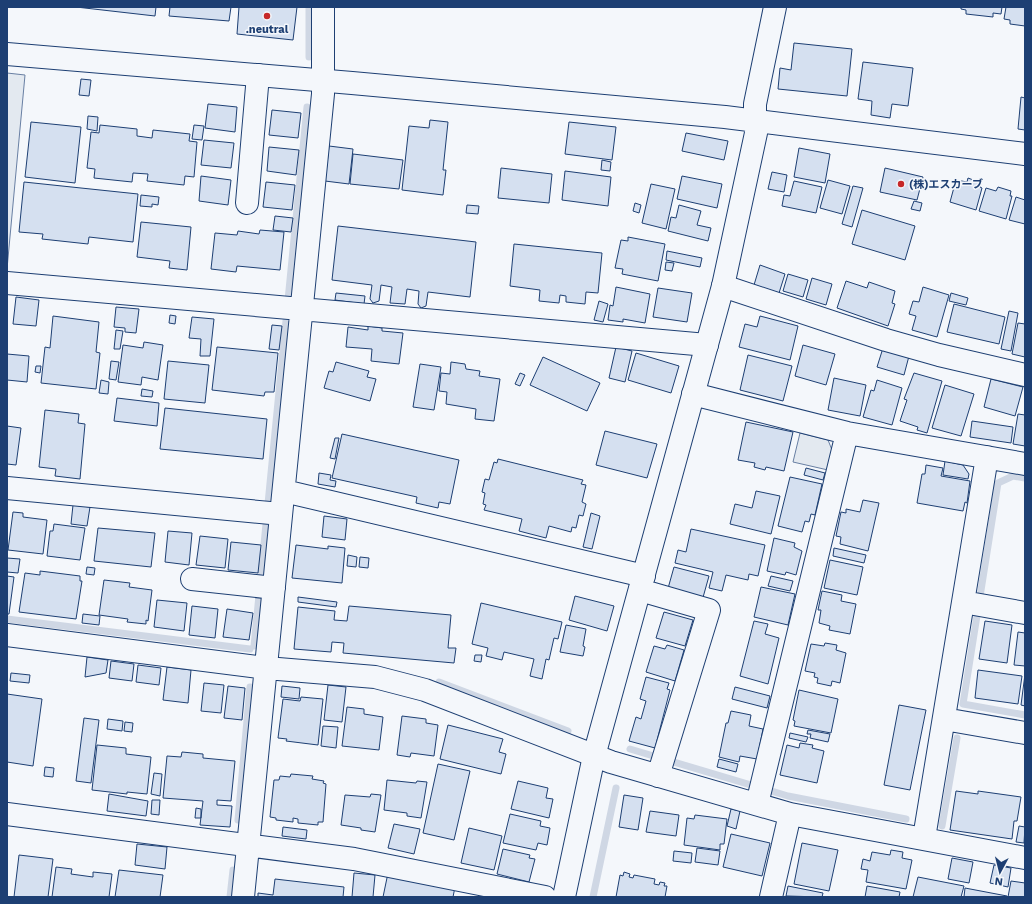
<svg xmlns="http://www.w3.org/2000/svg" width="1032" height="904" font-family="'Work Sans','Noto Sans JP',sans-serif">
  <rect width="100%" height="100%" fill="#f4f7fb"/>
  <path fill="#e3e9f0" stroke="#687fa3" d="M7,73L25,75L7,269Z
    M800,433L828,440L832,450L828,470L793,462Z"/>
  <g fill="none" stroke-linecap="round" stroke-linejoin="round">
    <path stroke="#cfd7e4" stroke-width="7" d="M309,7V57
      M1025,478L1013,476L998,483L963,704L1025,715
      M7,619L250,649
      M254,646L307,107
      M439,682L568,731
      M630,749L788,796L906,819
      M238,820L250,687
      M942,826L957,738
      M230,897L233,870
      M593,897L616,788"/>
  </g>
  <path fill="#d5e0f0" stroke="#1d3f73" d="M76,7H156L155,16Z
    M170,7H231L229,21L169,16Z
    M239,7H297L293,40L237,34Z
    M961,7H1002L1001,14L993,13V17L966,14V10L961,9Z
    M1006,7H1025V26L1010,24V20L1004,19Z
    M794,43L852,49L847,96L778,89L780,68L791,70Z
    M863,62L913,68L908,106L892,104L890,118L871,115L872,101L858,99Z
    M81,79L91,80L89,96L79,95Z
    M1021,97L1025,98V130L1018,129Z
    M208,104L237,107L235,132L205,128Z
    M272,110L301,113L298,138L269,135Z
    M88,116L98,117L97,131L87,129Z
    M430,120L448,122L443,170H446L443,195L402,190L409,126L429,128Z
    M31,122L81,127L75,183L25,177Z
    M569,122L616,127L612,160L565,154Z
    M100,125L137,129V136L152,138L153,130L190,134L189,141L197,142L194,177L185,176L184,185L147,181L148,174L133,173L132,182L94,178L95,169L87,168L91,132L99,133Z
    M194,125L204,126L202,140L192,139Z
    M686,133L728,141L724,160L682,151Z
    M204,140L234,143L231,168L201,165Z
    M329,146L353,149L349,184L325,181Z
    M269,147L299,150L296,175L267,171Z
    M799,148L830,154L825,183L794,177Z
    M353,154L403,160L399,189L350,184Z
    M602,160L611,162L610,171L601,170Z
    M501,168L552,174L549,203L498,198Z
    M885,168L923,177L917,200L880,192Z
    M565,171L611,177L608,206L562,200Z
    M772,172L787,175L784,192L768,189Z
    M201,176L231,180L228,205L199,201Z
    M682,176L722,184L717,208L677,199Z
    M968,178L981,183L980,187L982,188L976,210L950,202L956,180L967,182Z
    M828,180L850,186L842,214L820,208Z
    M794,181L822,187L816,213L782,206L784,195L790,196Z
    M24,182L138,194L133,242L89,237L88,244L42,239L43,234L19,232Z
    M266,182L295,185L292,210L263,207Z
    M651,184L675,189L666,229L642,223Z
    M853,186L863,188L852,227L842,224Z
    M998,187L1011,191L1010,196H1012L1006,219L979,211L986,188L996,191Z
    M141,195L159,197L158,205L152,204V207L140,206Z
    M1016,197L1025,200V224L1009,220Z
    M914,201L922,203L920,211L911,209Z
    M635,203L641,205L639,213L633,211Z
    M467,205L479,206L478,214L466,213Z
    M679,205L701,211L697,225L711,228L708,241L668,231L671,217L676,218Z
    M862,210L915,226L905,260L852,244Z
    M275,216L293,218L291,232L273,230Z
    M141,222L191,227L187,270L169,268L170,261L137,257Z
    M338,226L476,242L470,297L428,292L426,306L421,308L418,304L419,291L407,289L405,304L390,303L392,287L381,285L379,301L373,303L370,299L372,285L332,280Z
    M260,230L284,232L280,270L237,266L236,272L211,269L215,233L237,235L238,231L259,234Z
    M628,237L665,244L658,281L622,274L623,269L615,268L621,240L628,241Z
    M514,244L602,253L598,293L586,292L585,304L566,302V296L560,295L559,303L539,301L540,290L510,286Z
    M667,251L702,258L700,267L666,260Z
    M666,262L674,263L672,271L665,270Z
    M760,265L785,274L779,293L754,285Z
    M788,274L808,280L803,297L783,291Z
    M812,278L832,284L826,305L806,299Z
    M846,281L867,288L869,282L895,291L892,303L895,304L888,326L837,308Z
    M616,287L650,294L645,323L623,319V322L608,320L610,305L613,306Z
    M923,287L949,295L937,337L912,330L916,316L909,314L913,301L919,302Z
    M658,288L692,293L687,322L653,317Z
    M336,293L365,296L364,304L335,300Z
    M951,293L968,298L966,305L949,301Z
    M16,297L39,300L36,326L13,324Z
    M599,301L608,304L603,322L594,320Z
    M954,304L1005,317L999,344L947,332Z
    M116,307L139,309L136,333L125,332V328L114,327Z
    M1009,311L1018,313L1011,351L1001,349Z
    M170,315L176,316L175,324L169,323Z
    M53,316L99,322L96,352L100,353L96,389L41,383L45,347L50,348Z
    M760,316L798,326L790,360L739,347L745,324L757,327Z
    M192,317L214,319L210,356H200L201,339L189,338Z
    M1018,323L1025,324V357L1012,354Z
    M272,325L282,326L279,350L269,349Z
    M368,326L382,328V331L403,333L399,364L371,361L372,349L346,347L348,327L368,330Z
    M116,330L123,331L120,349H114Z
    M144,342L163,345L158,380L142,377L141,385L118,382L123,345L143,348Z
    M803,345L835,354L826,385L795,376Z
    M217,347L278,353L274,392H265L264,396L212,390Z
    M616,347L632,351L625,382L609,378Z
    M883,348L909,356L904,375L877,367Z
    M636,353L679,366L671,393L628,380Z
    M7,354L29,356L27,382L7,380Z
    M748,355L792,366L783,401L740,390Z
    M543,357L600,383L587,411L530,385Z
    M111,361L119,362L116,380L109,379Z
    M168,361L209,365L205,403L164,399Z
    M336,362L369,371L367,377L376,379L370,401L324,388L329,371L333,372Z
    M451,362L465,364L466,369L480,371L479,376L500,379L494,421L475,419L476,409L446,404L447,392L439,391L441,373L450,374Z
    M420,364L441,367L434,410L413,407Z
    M36,366H41L40,373L35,372Z
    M520,373L525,375L520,386L515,384Z
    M914,373L942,381L927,433L917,430L918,427L900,421L907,400L904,399Z
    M834,378L866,385L860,416L828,410Z
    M991,379L1023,387L1015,416L984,407Z
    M101,380L109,382L108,394L99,393Z
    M877,380L902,388L892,425L863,417L871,390L874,391Z
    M945,385L974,394L961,436L932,428Z
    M142,389L153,391L152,397L141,396Z
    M117,398L159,403L157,426L114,421Z
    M165,408L267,419L263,459L160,449Z
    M45,410L79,414L78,423L85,424L80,479L55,476L56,469L39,467Z
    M1018,414L1025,415V446L1013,444Z
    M972,421L1013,427L1011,443L970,437Z
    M746,422L793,432L784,471L766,467L765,470L754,467L755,463L738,460Z
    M7,426L21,428L16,465L7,464Z
    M605,431L657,444L647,478L596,465Z
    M342,434L459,460L450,504L439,502L438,508L416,503L417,497L332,478Z
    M335,438H339L335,459L330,458Z
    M498,459L583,480L581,484L586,485L582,502L586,504L583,516L579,515L576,528L572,527L571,532L549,526L546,538L519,531L522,519L484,510L486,505L483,504L485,493L482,492L485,479L489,480L494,462L497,463Z
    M945,461L963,465L969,474L968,479L943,475Z
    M926,465L943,468L941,476L970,481L967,503L965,502L963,511L917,503L922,474H925Z
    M806,468L825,473L823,480L804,475Z
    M319,473L331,475L330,480L336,481L335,487L318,484Z
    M790,477L822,484L815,515L811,514L809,522L805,521L802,532L778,526Z
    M756,491L780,496L771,534L730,524L735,504L752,508Z
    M863,500L879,503L868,551L840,544L841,537L836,536L841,512L846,513V509L860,512Z
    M73,505L90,507L87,526L71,524Z
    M13,512L23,513V517L47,520L43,554L8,550Z
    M591,513L600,516L592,549L583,547Z
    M324,516L347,519L345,540L322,537Z
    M54,524L85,528L80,560L47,556L50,531H53Z
    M98,528L155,533L151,567L94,561Z
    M691,529L765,545L758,576L749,574L748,580L726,575L722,591L709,588L713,572L675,563L678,550L686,552Z
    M168,531L192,533L189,565L165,562Z
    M200,536L228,539L225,568L196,565Z
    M774,538L795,543L794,547L802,551L796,575L786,572L785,575L767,571Z
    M231,542L261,545L258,573L228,570Z
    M296,545L328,549V546L345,548L342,583L292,578Z
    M834,548L866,555L864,563L833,556Z
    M348,555L357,557L356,567L347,566Z
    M360,557L369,558L368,568L359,567Z
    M7,558L20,559L18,573L7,572Z
    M830,560L863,567L857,595L824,588Z
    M87,567L95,568L94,575L86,574Z
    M674,567L709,576L702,601L667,592Z
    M40,571L80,576V581H82L76,619L19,612L25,573L40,575Z
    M7,576L14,577L9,614H7Z
    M771,576L793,581L790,591L768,586Z
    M104,580L130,583L129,587L152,590L148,621L146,620V624L127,622L128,619L99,615Z
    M761,587L795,594L788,625L754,617Z
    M822,591L842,595L841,601L856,604L850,634L829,630L830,626L819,623L821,610H818Z
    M575,596L614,606L607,631L569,620Z
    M298,597L337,602L336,607L298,602Z
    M157,600L187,603L184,631L154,627Z
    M481,603L562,622L558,639L554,638L549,660L546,659L542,679L530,676L534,659L504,652L502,660L486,656L488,648L472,644Z
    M192,606L218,609L215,638L189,635Z
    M349,606L451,615L448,648H456L454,663L343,653L344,643L332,642L331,652L294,649L298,607L335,611L334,620L347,621Z
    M227,609L253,613L249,640L223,637Z
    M664,612L693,620L685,646L656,638Z
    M83,614L100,616L99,625L82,623Z
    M754,621L768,624L765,634L779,638L768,684L740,676Z
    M985,621L1012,625L1007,663L979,659Z
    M566,625L586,629L583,646L585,647L583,656L560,652Z
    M1018,632L1025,633V666L1014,665Z
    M825,643L837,645L836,650L846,653L840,683L832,681L831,686L817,683L818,678L814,677L815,673L805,671L811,644L824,646Z
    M667,645L684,650L675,681L646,672L654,646L665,649Z
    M475,655H482L481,662L474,661Z
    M87,657L108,660L106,673L85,677Z
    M111,661L134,664L132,681L109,678Z
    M138,665L161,668L159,685L136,682Z
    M167,667L191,670L188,703L163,700Z
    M978,670L1022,676L1018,704L975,698Z
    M11,673L30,675L29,683L10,681Z
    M1025,674V706L1021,705Z
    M646,677L669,683L667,689L670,690L655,748L629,741L636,717L641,719L646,701L640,699Z
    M204,683L224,685L221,713L201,711Z
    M328,685L346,687L342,722L324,720Z
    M228,686L245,688L242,720L224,718Z
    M282,686L300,688L299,699L281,697Z
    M735,687L770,696L767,708L732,699Z
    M799,690L838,699L831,733L794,726L795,721L793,720Z
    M7,694L42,699L33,766L7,762Z
    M301,697L323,699L318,745L286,741L287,739L278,738L283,699L300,701Z
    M899,705L926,710L910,790L884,785Z
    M347,707L364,709V714L383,717L379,750L342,746Z
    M731,711L751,715L749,726L763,729L757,759L740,756L739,762L719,757L726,723H728Z
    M402,716L426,719V723L438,725L434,756L411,753L410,757L397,755Z
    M84,718L99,720L91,783L76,781Z
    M108,719L123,721L122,731L107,729Z
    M125,722L133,723L132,732L124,731Z
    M448,725L503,739L499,752L506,754L501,774L440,759Z
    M323,726L338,727L336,748L321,746Z
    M808,730L830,734L828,742L810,738L811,734H807Z
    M790,733L808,737L806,742L789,738Z
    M800,743L813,745L812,748L824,751L817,783L780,775L787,745L799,748Z
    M97,745L126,748V754L151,757L147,794L127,792V794L92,790Z
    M182,752L203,754V758L235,761L231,801L217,800V805L232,806L230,827L200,825L203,801L163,798L167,756L181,757Z
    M719,759L738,764L736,772L717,767Z
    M438,764L470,771L454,840L423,833Z
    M45,767L54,768L53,777L44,776Z
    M154,773L162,774L160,796L151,794Z
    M291,774L313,776L312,779L324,781L323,783L326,784L323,822H318V825L298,823V819L293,818V822L276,820V818L270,817L274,780H279L280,776L290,777Z
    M387,780L416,783L417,781L427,782L421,818L407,816V813L384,810Z
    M518,781L548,788L546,798L553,799L549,818L511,809Z
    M956,791L978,794V791L1021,797L1017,821H1014L1012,839L950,830Z
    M109,794L148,801L146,816L107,811Z
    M371,794L381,795L375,832L361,830V828L341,825L345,795L370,797Z
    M624,795L643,798L638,830L619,827Z
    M152,800H160L159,815L151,814Z
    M196,808L201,809V818H195Z
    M731,809L740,811L736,829L727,826Z
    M650,811L679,815L676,836L646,832Z
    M510,814L541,821L540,826L550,828L547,845L538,843L536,850L503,843Z
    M695,815L727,819L724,844H720V850L684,845L687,818L694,819Z
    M394,824L420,829L414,854L388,848Z
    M1019,826L1025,827L1024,843L1016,842Z
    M283,827L307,830L306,839L282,836Z
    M469,828L502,836L494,870L461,863Z
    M731,834L770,843L762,876L723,867Z
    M802,843L838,850L829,891L794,884Z
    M137,844L167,847L165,869L135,865Z
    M697,848L720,851L718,865L695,862Z
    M503,849L530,855L529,858L535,859L529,882L497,874Z
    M891,850L903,852L902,858L912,860L906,889L866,882L868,870L861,869L863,859L870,861L872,852L890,855Z
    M674,851L692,853L691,863L673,861Z
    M19,855L53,859L48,897H14Z
    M952,858L973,862L969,883L948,879Z
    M994,865L1011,868L1008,887L990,883Z
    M56,867L72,869L71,874L93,877V872L112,874L109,897H52Z
    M119,870L163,875L160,897H115Z
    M624,872L630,874L629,877L633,878L634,875L655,879L654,884L659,885L660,882L665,883L664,886H667L665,897H616L620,875L623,876Z
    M354,873L375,875L373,897H352Z
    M388,873L455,887L453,897H383Z
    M918,877L964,886L961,897H913Z
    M275,879L344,887L343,897H258V893L273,895Z
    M1011,881L1025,883V897H1008Z
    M788,886L823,893L822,897L786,896Z
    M867,886L900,892L899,897H865Z
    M965,888L1007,896V897H964Z"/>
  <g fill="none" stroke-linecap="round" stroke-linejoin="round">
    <g stroke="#1d3f73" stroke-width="24">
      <path id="minor" d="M755,121V104L775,7
        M247,203L258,75
        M7,283L707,345
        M723,286L886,340L939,355L1025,375
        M693,394L847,433L1025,464
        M7,488L281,514
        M284,491L644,576
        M192,579L274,588
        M640,590L709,610L658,776
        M963,602L1025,613
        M7,635L266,668L375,677L425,690L611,762L790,814L1025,858
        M944,719L1025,733
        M757,804L847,433
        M7,814L354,859L545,897
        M924,838L987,457
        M243,897L323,94V7
        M771,897L790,814"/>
    </g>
    <g stroke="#1d3f73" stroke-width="24">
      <path id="tertiary" d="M7,54L352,83L725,117L1025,154
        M564,897L594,756L723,286L756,133L755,121"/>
    </g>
    <use href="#minor" stroke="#f4f7fb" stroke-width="22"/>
    <use href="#tertiary" stroke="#f4f7fb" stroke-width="22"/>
  </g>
  <g fill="#c62828" stroke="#f4f7fb" stroke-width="1.5">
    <circle cx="267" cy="16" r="4"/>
    <circle cx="901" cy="184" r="4"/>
  </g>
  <g text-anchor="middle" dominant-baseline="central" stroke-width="3" stroke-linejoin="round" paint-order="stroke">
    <g font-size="11" font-weight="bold" fill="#1d3f73" stroke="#f4f7fb">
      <text x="267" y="29">.neutral</text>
      <text x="909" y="184" text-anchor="start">(株)エスカーブ</text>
    </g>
  </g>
  <rect width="1032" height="904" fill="none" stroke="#1d3f73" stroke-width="16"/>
  <g transform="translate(1000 872) rotate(187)" stroke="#f4f7fb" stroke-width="3" paint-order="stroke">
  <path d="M0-3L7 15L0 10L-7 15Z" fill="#1d3f73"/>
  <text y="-6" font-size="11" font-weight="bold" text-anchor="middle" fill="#1d3f73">N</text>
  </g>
</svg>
